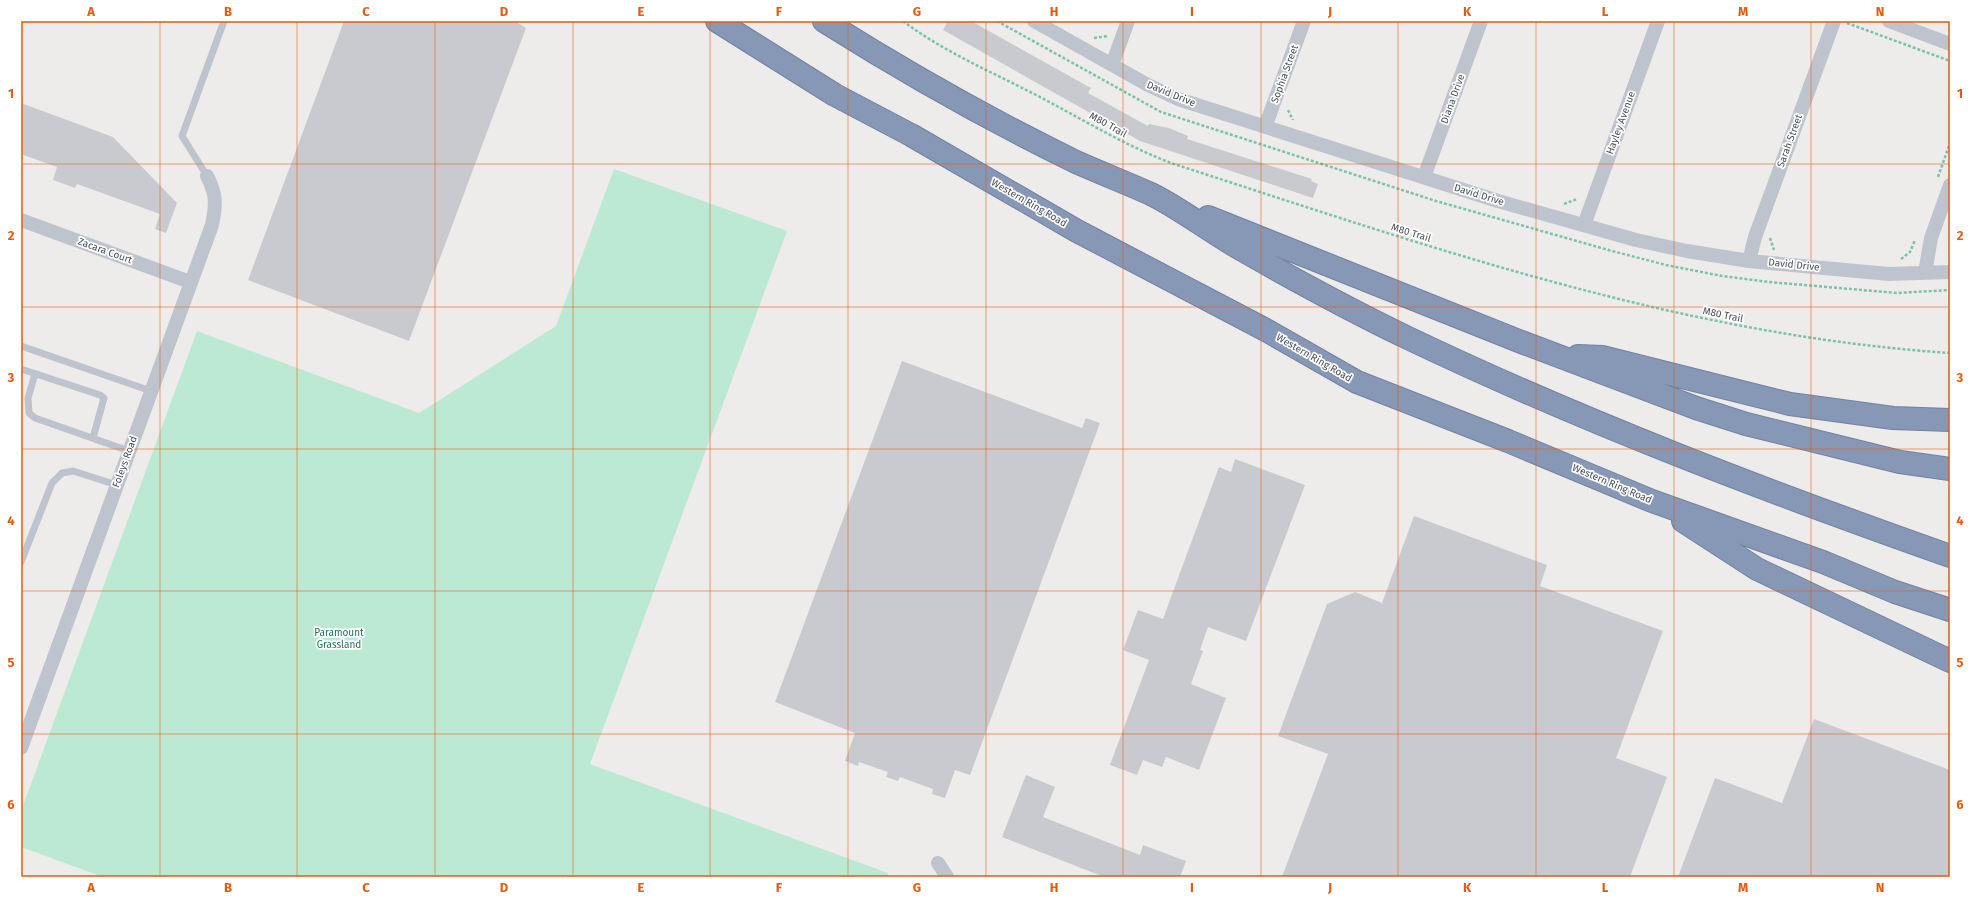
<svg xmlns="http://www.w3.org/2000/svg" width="1971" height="898" font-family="'Fira Sans',sans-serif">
  <rect width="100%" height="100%" fill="#eeeceb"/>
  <path fill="#bce9d4" d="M614,169L787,231L590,764L888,873V877H103L21,847V811L197,331L419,413L556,326Z"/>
  <path fill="#c9cad0" d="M344,21H515L526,28L409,341L248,280Z
    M948,21H971L1091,88L1088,93L1148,126L1149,124L1169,128L1188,136L1187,139L1312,179L1311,181L1318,184L1313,198L1140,141L943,30Z
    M21,103L113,137L177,203L166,233L155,229L160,214L77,184L75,188L53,180L57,167L21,154Z
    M902,361L1082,428L1086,418L1100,423L970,775L955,770L945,798L932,794L933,789L900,777L898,781L886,777L888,772L859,762L858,766L845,761L855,733L775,702Z
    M1235,459L1305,485L1246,641L1208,627L1200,650L1203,651L1191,684L1226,698L1199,770L1166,757L1162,767L1143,760L1137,775L1110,765L1149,660L1123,650L1138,610L1163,619L1219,467L1231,472Z
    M1414,516L1547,565L1540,586L1663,631L1616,758L1667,777L1630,877H1282L1328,754L1278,736L1327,604L1355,592L1382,603Z
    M1814,719L1950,770V877H1678L1715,778L1782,803Z
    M1026,775L1055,787L1043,817L1140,855L1143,845L1186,861L1180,877H1104L1002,837Z"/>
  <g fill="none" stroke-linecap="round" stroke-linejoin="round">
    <g stroke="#7282a2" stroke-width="24">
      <path id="motorway" d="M717,21L835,95L911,135L1077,231L1264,329L1357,382L1508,441L1652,501L1823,562L1895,592L1950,610
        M824,21C905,72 990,120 1076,162C1101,173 1126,183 1151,194C1181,209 1208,230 1237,247C1293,279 1350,310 1408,338C1584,422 1766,491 1950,556
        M1208,217L1524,343L1696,408L1746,424L1900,462L1950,469
        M1578,356L1602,357L1790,404L1893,418L1950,420
        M1683,521L1757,569L1950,661"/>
    </g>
    <path stroke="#78c3a9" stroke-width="2.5" stroke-dasharray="3 2" stroke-linecap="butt" d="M903,21C944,52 992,72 1038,96C1082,119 1124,145 1171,163C1427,246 1679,335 1950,353
      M997,21L1161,112L1436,201L1612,251L1666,265L1722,276L1769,282L1897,293L1950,290
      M1847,23L1950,61
      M1094,38L1108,36
      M1288,110L1293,120
      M1938,177L1950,143
      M1564,204L1577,199
      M1770,238L1774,250
      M1901,259L1910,252L1915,240"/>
    <path stroke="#bec4cd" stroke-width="7" d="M207,176L182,136L224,21
      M21,346L151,391
      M21,369L100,395L104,398L93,438
      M35,374L28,398L29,413L35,418L129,451
      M21,562L52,483L62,473L73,471L117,485"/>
    <path stroke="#bec4cd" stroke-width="14" d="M1034,21L1148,85L1178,99L1498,201L1636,240L1687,251L1749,261L1889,274L1950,272
      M1889,21L1950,44
      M1112,65L1128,21
      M1265,127L1304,21
      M1424,177L1481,21
      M21,220L190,282
      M1584,225L1658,21
      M1749,261L1755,237L1834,21
      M1925,273L1931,238L1950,185
      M21,748L212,225C216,205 217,195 207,176
      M938,863L947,877"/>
    <use href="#motorway" stroke="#8797b6" stroke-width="22"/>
  </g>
  <path fill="none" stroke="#e8590c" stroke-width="1" stroke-opacity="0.55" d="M160,21V877M297,21V877M435,21V877M573,21V877M710,21V877M848,21V877M986,21V877M1123,21V877M1261,21V877M1398,21V877M1536,21V877M1674,21V877M1811,21V877M21,164H1950M21,307H1950M21,449H1950M21,591H1950M21,734H1950"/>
  <g text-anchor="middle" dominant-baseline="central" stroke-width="3.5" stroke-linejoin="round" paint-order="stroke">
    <g font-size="10" fill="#464c57" stroke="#fff">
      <text transform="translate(1285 74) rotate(-70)">Sophia Street</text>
      <text transform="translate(1171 94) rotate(22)">David Drive</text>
      <text transform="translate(1453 99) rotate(-70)">Diana Drive</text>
      <text transform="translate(1621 123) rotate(-70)">Hayley Avenue</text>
      <text transform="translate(1108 125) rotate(29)">M80 Trail</text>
      <text transform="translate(1790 141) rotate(-70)">Sarah Street</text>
      <text transform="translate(1479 195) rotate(17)">David Drive</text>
      <text transform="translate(1029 203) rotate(30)">Western Ring Road</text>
      <text transform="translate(1411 233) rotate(17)">M80 Trail</text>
      <text transform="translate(105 251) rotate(20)">Zacara Court</text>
      <text transform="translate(1794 265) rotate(6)">David Drive</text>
      <text transform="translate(1723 315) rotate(12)">M80 Trail</text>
      <text transform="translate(1314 358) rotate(30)">Western Ring Road</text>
      <text transform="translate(125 462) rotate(-70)">Foleys Road</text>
      <text transform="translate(1612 484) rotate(23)">Western Ring Road</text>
    </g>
    <g font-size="10" fill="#1e7053" stroke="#fff">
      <text x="339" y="633">Paramount<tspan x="339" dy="12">Grassland</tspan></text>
    </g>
  </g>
  <rect width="1971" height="898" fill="none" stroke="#ffffff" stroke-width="44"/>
  <rect x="22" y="22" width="1927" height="854" fill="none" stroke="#e8590c" stroke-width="1.5"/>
  <g font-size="13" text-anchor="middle" font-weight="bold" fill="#e8590c">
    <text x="91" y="16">A</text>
    <text x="228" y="16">B</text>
    <text x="366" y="16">C</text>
    <text x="504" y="16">D</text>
    <text x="641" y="16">E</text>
    <text x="779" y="16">F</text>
    <text x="917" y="16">G</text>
    <text x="1054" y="16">H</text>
    <text x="1192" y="16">I</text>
    <text x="1330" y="16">J</text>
    <text x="1467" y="16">K</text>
    <text x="1605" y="16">L</text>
    <text x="1743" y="16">M</text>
    <text x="1880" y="16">N</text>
    <text x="11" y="98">1</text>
    <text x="1960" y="98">1</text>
    <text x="11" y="240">2</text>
    <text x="1960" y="240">2</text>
    <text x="11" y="382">3</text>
    <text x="1960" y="382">3</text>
    <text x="11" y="525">4</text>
    <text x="1960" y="525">4</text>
    <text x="11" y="667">5</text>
    <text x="1960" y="667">5</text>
    <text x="11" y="809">6</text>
    <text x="1960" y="809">6</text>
    <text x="91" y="892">A</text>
    <text x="228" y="892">B</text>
    <text x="366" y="892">C</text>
    <text x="504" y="892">D</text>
    <text x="641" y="892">E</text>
    <text x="779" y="892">F</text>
    <text x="917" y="892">G</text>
    <text x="1054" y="892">H</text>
    <text x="1192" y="892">I</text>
    <text x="1330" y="892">J</text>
    <text x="1467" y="892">K</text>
    <text x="1605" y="892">L</text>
    <text x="1743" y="892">M</text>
    <text x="1880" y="892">N</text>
  </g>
</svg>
